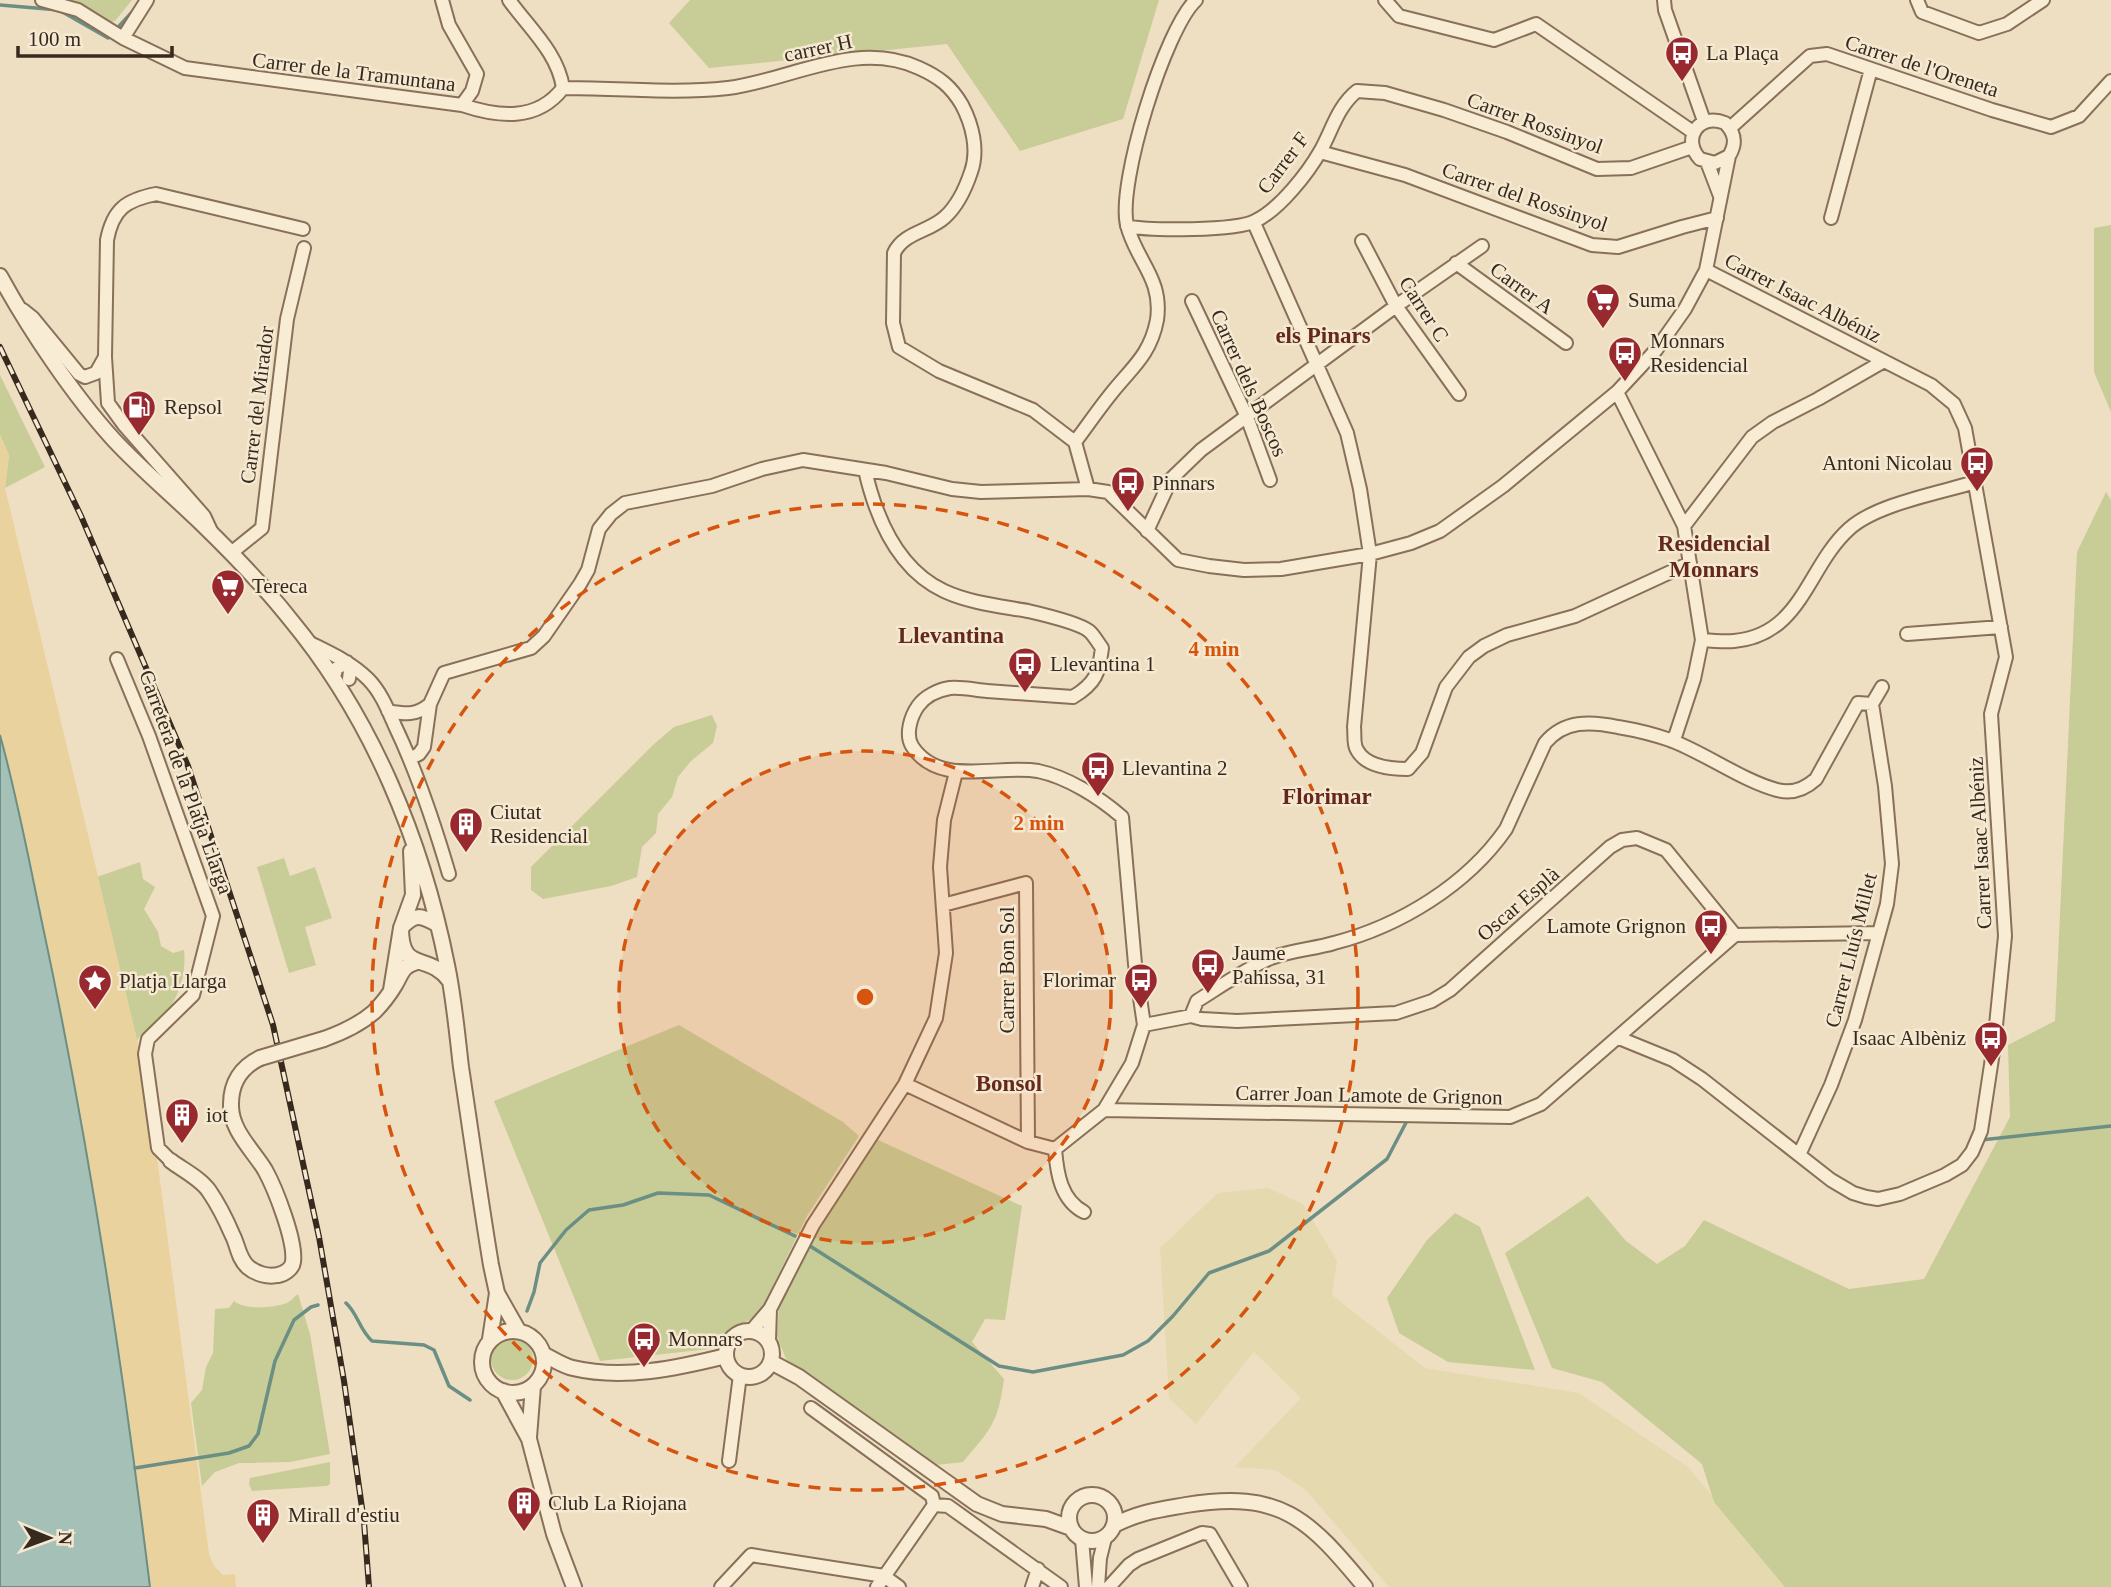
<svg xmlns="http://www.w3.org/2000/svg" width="2111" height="1587" font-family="Georgia,serif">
  <rect width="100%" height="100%" fill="#eedfc2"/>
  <path fill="#e4d9af" d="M1268,1188L1303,1204L1337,1261L1332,1295L1425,1368L1579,1393L1688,1467L1787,1587H1389L1305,1489L1275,1470L1235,1467L1301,1398L1254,1352L1196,1424L1169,1398L1160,1248L1218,1193Z"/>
  <path fill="#c8cc96" d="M67,0H132L115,21L111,22Z
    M690,0H1159L1123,119L1020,151L947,44L709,68L669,23Z
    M2111,225V412L2094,372V228Z
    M0,375L45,467L5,488L9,455L0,435Z
    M2106,492L2111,500V1587H1785L1714,1502L1702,1464L1602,1382L1552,1368L1505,1253L1588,1196L1626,1241L1657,1264L1685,1246L1704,1220L1849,1289L1924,1279L2010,1117L2008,1045L2055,1021L2077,552Z
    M712,715L717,726L713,743L691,761L678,777L672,797L658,814L656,833L642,847L637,877L611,886L543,899L531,890V867L654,744L674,727Z
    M284,858L290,876L315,867L332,918L305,927L316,965L289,973L257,867Z
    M140,862L143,879L155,887L144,909L158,932L161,946L173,953L184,950C187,974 177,1006 157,1022C149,1028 142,1032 137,1041L97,877Z
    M679,1025L843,1122L859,1136L807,1216L761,1310L754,1318L729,1330L718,1344L709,1349L600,1361L494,1101Z
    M876,1139L1022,1206L1005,1320L985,1319L972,1342L1004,1379C998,1423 991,1429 963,1462L927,1466L836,1394L786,1359L777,1336L779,1306L804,1255L860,1157Z
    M1455,1213L1480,1227L1535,1370L1448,1362L1399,1333L1387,1298L1427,1240Z
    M298,1294L310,1334L330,1454L290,1462L239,1463L215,1472L202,1486L191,1403L202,1390L206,1367L213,1353L215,1309L229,1308L234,1301C245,1310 270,1308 284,1304C289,1303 293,1298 298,1294Z
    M491 1359a21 21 0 1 1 42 0a21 21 0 1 1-42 0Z
    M330,1462V1484L327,1486L252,1491L249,1484L250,1478Z"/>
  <path fill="#ead29f" d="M0,435L9,455L5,488L147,1081L209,1554L214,1566L223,1575L235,1574L236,1587H150C122,1369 91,1152 45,937C31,870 19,801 0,735Z"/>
  <path fill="#a4c0b7" stroke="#6b8f84" stroke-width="2" d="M0,735C18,800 30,866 44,932C90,1148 123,1367 150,1587H0Z"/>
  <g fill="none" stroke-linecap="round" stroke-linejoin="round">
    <path stroke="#6b8f84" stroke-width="3.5" d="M0,5L59,10L108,38L134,10
      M1981,1140L2111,1126
      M810,1246L999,1366L1033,1372L1123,1355L1148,1341L1173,1316L1209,1273L1269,1251L1387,1159L1409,1117
      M346,1303C358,1314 359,1329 372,1341L424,1345L434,1350L449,1386L470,1400
      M527,1311L534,1292L540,1263L566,1230L589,1210L623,1205L658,1193L709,1195L795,1236
      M135,1468L229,1453L249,1446L258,1434L275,1361L294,1320L311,1307L318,1305"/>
    <g stroke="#887059" stroke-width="16">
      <path id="minor" d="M42,0L78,10L123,38L185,68L462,105C498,117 537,122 563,88C558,53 529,28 509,0
        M442,0L449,25L477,74L472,91L462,105
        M1385,0L1399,16L1494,40L1536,24L1693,132
        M1664,0L1665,10L1704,121
        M1917,0L1922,12L1979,33L2007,24L2043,0
        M123,38L147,0
        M563,88C617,88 674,94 728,88C791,80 856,39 919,68C939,77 951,86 962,105C972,124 979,150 971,172C966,187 957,206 945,217C929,232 904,232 894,253L893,323L899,347L939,371L1033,410L1075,442
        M1730,128L1810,56L1827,54L1992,110L2051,127L2079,116L2111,81
        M1320,152L1405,175L1592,245L1618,247L1682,227L1717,218
        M1707,162L1720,196
        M1831,218L1871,69
        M1254,223L1347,433L1360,489L1370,554L1354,727C1355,734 1353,744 1357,750C1366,767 1392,769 1408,769L1422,753L1446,687L1469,657L1484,646L1507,635L1575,616L1690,563
        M1127,226C1150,231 1236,231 1255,221C1279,210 1308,173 1321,150C1332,130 1338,106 1357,91L1385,93L1444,110L1507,132L1597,169L1631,168L1692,147
        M1362,241L1396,306L1459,394
        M1456,263L1566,343
        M1192,301L1247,417L1270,480
        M23,310L33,318L79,374L85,377L96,373L105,357
        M1617,392L1684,526L1702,640L1694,679L1676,734L1672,741
        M865,470C876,518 897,569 944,591C970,603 1000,606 1028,611C1041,614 1079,623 1089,631C1094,635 1098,643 1102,648C1099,673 1096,683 1073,697C1045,695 1016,693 987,691C976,690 962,687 950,688C938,690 925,696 918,706C911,716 905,734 912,746C939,788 997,764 1038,771C1067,777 1099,797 1122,817L1135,964L1144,1025L1132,1063L1104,1110L1055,1149L1028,1142L905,1084
        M1088,489L1075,442C1087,426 1098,410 1110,395C1131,368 1150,356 1157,320C1163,278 1136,261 1127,225C1117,184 1165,29 1196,0
        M1684,526L1752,437L1773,422L1818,399L1884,361
        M211,531L204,516L124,425L108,403L105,357L107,240C113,209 126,200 156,194L303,229
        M1147,531L1171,479L1201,450L1396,306L1482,246
        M231,553L262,528L287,319L304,248
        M1907,634L2001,627
        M1702,640C1713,641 1724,642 1734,641C1802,635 1807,567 1849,529C1876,504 1940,493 1975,482
        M308,642C330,653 351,662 368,679C381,692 388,710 395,726C418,774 434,823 449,874
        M117,659L149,736L213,916L193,995L148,1039L145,1054L158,1148L171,1161
        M333,678L337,668L347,662L350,671L349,679
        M388,711C405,714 416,716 430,704
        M411,758L419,754L424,747L430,704L444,673L531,648L544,636L580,584L588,570L599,529L611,514L625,503L712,486L762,469L803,460L886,473L952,489L981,492L1088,489L1108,492L1178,560L1209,566L1244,570L1281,569L1370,554L1411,543L1440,531L1503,486L1617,392L1656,350L1685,309L1706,270L1729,156C1737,143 1735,133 1725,123C1699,112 1681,139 1700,159L1715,163L1729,156
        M943,905L1026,883L1028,1142
        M1735,935L1878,933
        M1191,1016L1197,1001C1221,986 1245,969 1271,958C1292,950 1314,949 1334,943C1400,926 1467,885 1506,829L1545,743C1564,720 1590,721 1618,727C1636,730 1653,734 1670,740C1705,753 1741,780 1777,790C1792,794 1805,789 1816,779L1858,703L1872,704L1882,687
        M1144,1025L1191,1016L1202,1019L1237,1021L1396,1013L1432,1001L1450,990L1610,847L1622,840L1637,838L1666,850L1735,935
        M1619,1038L1673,1060L1702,1079L1831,1180L1853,1193L1866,1197L1878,1199L1900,1194L1945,1175L1962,1165L1972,1152L1981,1131L1994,1045L2005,936L1991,714L2006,657L1965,428L1954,404L1931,385L1706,270
        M1104,1110L1510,1117L1541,1104L1735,935
        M1055,1149C1057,1174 1061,1200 1084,1212
        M1799,1155L1831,1085L1855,1020L1887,904L1892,864L1885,786L1872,704
        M752,1330L770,1309L813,1225L905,1084L936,1018L946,953L940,867L944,820L956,772
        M769,1340L770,1309
        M811,1408L932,1496L934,1505
        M729,1461L740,1375
        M934,1505L948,1506L1061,1587
        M1082,1539L1086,1587
        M721,1587L751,1555L884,1576L899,1587
        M877,1587L934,1505
        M1032,1587L1038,1569
        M1098,1587L1100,1558L1105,1538
        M1109,1587L1129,1565L1138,1559L1202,1533L1210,1534L1241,1587"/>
    </g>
    <g stroke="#887059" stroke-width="18">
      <path id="tertiary" d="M0,276C29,329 73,395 114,440C141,469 172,495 201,523C232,553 263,585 290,619C372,718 422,840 447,965C454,998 457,1033 461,1067C471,1133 480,1199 491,1265L497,1293L518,1330
        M438,925C421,915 415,913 401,928C401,974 428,952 449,980
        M391,990L401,928L413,895L411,851
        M324,1039C341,1033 360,1024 374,1012C382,1004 389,995 395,985C402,973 402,966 417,962
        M171,1161C183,1170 201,1179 209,1191C218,1204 226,1220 232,1234C238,1245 238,1258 248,1267C256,1274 268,1277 278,1275C284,1274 292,1269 293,1262C296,1241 275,1188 265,1170C253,1150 230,1130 231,1104C231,1083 241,1067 260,1058
        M726 1354a23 23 0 1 1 46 0a23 23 0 1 1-46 0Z
        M482 1362a31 31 0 1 1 62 0a31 31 0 1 1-62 0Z
        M490,1339L497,1293
        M543,1354C553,1359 563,1366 573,1368C623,1380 678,1368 726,1356
        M771,1362L799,1377L977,1504L1002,1514L1046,1519L1071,1528
        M503,1391L529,1439L554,1534L574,1587
        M529,1437L533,1386
        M1069 1518a23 23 0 1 1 46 0a23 23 0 1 1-46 0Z
        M1114,1525C1140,1512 1158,1510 1186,1505C1281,1490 1308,1518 1365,1587"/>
    </g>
    <use href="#minor" stroke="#f9ecd5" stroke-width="12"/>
    <use href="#tertiary" stroke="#f9ecd5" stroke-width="14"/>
    <g stroke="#37291d" stroke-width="6">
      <path id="rail" d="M0,347L81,516L188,766L273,1025L319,1237L344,1381L364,1522L369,1587"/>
    </g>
    <use href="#rail" stroke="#f5e9d1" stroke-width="3.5" stroke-dasharray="10" stroke-linecap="butt"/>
    <g stroke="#887059" stroke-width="18" stroke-linecap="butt">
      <path id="tertiary-bridge" d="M260,1058L324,1039"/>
    </g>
    <use href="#tertiary-bridge" stroke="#f9ecd5" stroke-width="14"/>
  </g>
  <circle cx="865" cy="997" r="246" fill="#d6540e" fill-opacity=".12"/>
  <g fill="none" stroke="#d6540e" stroke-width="3.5" stroke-dasharray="12 9">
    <circle cx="865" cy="997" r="246"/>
    <circle cx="865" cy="997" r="493"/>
  </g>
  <defs>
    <g id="bus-pin" transform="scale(1.75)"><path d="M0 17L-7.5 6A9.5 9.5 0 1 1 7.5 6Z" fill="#97292f" stroke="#f5e9d1"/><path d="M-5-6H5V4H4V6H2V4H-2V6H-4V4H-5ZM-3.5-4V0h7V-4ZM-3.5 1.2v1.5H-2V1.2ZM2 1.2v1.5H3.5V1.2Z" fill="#fff"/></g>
    <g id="supermarket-pin" transform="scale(1.75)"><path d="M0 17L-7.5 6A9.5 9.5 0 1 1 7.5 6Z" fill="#97292f" stroke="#f5e9d1"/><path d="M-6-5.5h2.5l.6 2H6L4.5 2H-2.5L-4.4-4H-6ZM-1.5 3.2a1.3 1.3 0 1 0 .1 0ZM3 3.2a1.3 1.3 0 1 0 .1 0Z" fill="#fff"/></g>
    <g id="fuel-pin" transform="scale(1.75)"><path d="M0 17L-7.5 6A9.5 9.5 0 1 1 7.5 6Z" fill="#97292f" stroke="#f5e9d1"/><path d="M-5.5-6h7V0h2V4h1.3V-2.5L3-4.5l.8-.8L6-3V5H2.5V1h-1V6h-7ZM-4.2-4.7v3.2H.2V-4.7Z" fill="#fff"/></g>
    <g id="building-pin" transform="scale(1.75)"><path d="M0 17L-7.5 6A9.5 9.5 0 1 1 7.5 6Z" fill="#97292f" stroke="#f5e9d1"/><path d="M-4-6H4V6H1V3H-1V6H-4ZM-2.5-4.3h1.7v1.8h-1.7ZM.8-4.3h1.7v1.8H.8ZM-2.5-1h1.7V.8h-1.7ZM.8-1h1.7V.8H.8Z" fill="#fff"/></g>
    <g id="sight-pin" transform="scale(1.75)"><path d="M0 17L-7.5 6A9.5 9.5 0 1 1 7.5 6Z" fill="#97292f" stroke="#f5e9d1"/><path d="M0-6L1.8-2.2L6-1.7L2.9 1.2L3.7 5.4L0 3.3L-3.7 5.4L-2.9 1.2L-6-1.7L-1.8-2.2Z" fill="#fff"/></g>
  </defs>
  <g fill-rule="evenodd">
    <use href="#bus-pin" x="1682" y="53"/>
    <use href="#supermarket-pin" x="1603" y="300"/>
    <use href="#bus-pin" x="1625" y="353"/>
    <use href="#fuel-pin" x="139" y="407"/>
    <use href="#bus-pin" x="1977" y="463"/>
    <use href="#bus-pin" x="1128" y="483"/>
    <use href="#supermarket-pin" x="228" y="586"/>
    <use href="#bus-pin" x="1025" y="664"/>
    <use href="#bus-pin" x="1098" y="768"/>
    <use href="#building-pin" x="466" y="824"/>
    <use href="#bus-pin" x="1711" y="926"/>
    <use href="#bus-pin" x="1208" y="965"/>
    <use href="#bus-pin" x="1141" y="980"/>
    <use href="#sight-pin" x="95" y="981"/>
    <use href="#bus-pin" x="1991" y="1038"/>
    <use href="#building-pin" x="182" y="1115"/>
    <use href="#bus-pin" x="644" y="1339"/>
    <use href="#building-pin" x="524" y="1503"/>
    <use href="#building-pin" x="263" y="1515"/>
  </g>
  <g text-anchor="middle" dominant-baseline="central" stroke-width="5" stroke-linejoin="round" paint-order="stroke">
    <g font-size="21" fill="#37291d" stroke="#f5e9d1">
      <text transform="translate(818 48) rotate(-12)">carrer H</text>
      <text transform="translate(1922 66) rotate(18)">Carrer de l'Oreneta</text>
      <text transform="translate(354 72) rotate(7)">Carrer de la Tramuntana</text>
      <text transform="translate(1535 123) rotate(20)">Carrer Rossinyol</text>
      <text transform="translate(1283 163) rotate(-53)">Carrer F</text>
      <text transform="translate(1525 197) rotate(19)">Carrer del Rossinyol</text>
      <text transform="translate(1522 288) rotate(36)">Carrer A</text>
      <text transform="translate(1803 298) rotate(27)">Carrer Isaac Albéniz</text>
      <text transform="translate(1424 309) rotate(57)">Carrer C</text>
      <text transform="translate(1249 383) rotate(66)">Carrer dels Boscos</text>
      <text transform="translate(257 405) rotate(-83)">Carrer del Mirador</text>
      <text transform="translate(186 782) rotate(70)">Carretera de la Platja Llarga</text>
      <text transform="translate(1980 843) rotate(-93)">Carrer Isaac Albéniz</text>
      <text transform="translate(1518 904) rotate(-41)">Oscar Esplà</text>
      <text transform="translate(1851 950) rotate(-76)">Carrer Lluís Millet</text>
      <text transform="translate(1007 970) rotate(-90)">Carrer Bon Sol</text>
      <text transform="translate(1369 1095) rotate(1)">Carrer Joan Lamote de Grignon</text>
    </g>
    <g font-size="21" fill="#37291d" stroke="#f5e9d1" text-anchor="start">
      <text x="1706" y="53">La Plaça</text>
      <text x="1628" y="300">Suma</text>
      <text x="1650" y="341">Monnars<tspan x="1650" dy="24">Residencial</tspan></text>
      <text x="164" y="407">Repsol</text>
      <text x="1952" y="463" text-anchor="end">Antoni Nicolau</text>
      <text x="1152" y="483">Pinnars</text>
      <text x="252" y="586">Tereca</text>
      <text x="1050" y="664">Llevantina 1</text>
      <text x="1122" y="768">Llevantina 2</text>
      <text x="490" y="812">Ciutat<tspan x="490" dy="24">Residencial</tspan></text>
      <text x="1686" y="926" text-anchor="end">Lamote Grignon</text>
      <text x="1232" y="953">Jaume<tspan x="1232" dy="24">Pahissa, 31</tspan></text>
      <text x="1116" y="980" text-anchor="end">Florimar</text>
      <text x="119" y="981">Platja Llarga</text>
      <text x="1966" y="1038" text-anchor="end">Isaac Albèniz</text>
      <text x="206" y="1115">iot</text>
      <text x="668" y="1339">Monnars</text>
      <text x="548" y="1503">Club La Riojana</text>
      <text x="288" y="1515">Mirall d'estiu</text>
    </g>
    <g font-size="23" font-weight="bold" fill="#64281d" stroke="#f5e9d1">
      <text x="1323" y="335">els Pinars</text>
      <text x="1714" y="543">Residencial<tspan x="1714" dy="26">Monnars</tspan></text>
      <text x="951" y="635">Llevantina</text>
      <text x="1327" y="796">Florimar</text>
      <text x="1009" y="1083">Bonsol</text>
    </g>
  </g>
  <circle cx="865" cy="997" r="10" fill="#d6540e" stroke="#f5e9d1" stroke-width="3.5"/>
  <g font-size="21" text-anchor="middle" font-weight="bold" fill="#d6540e" stroke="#f5e9d1" stroke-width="5" stroke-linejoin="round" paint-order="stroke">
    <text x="1214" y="656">4 min</text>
    <text x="1039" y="830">2 min</text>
  </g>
  <g transform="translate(49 1538) rotate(91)" stroke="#f5e9d1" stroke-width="5" paint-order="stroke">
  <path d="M0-5L12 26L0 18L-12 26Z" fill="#37291d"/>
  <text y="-10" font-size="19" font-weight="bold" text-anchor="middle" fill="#37291d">N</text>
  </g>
  <path d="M18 46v10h154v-10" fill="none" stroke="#37291d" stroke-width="3.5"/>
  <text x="28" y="46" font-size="21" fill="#37291d" stroke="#f5e9d1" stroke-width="5" paint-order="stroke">100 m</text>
</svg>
